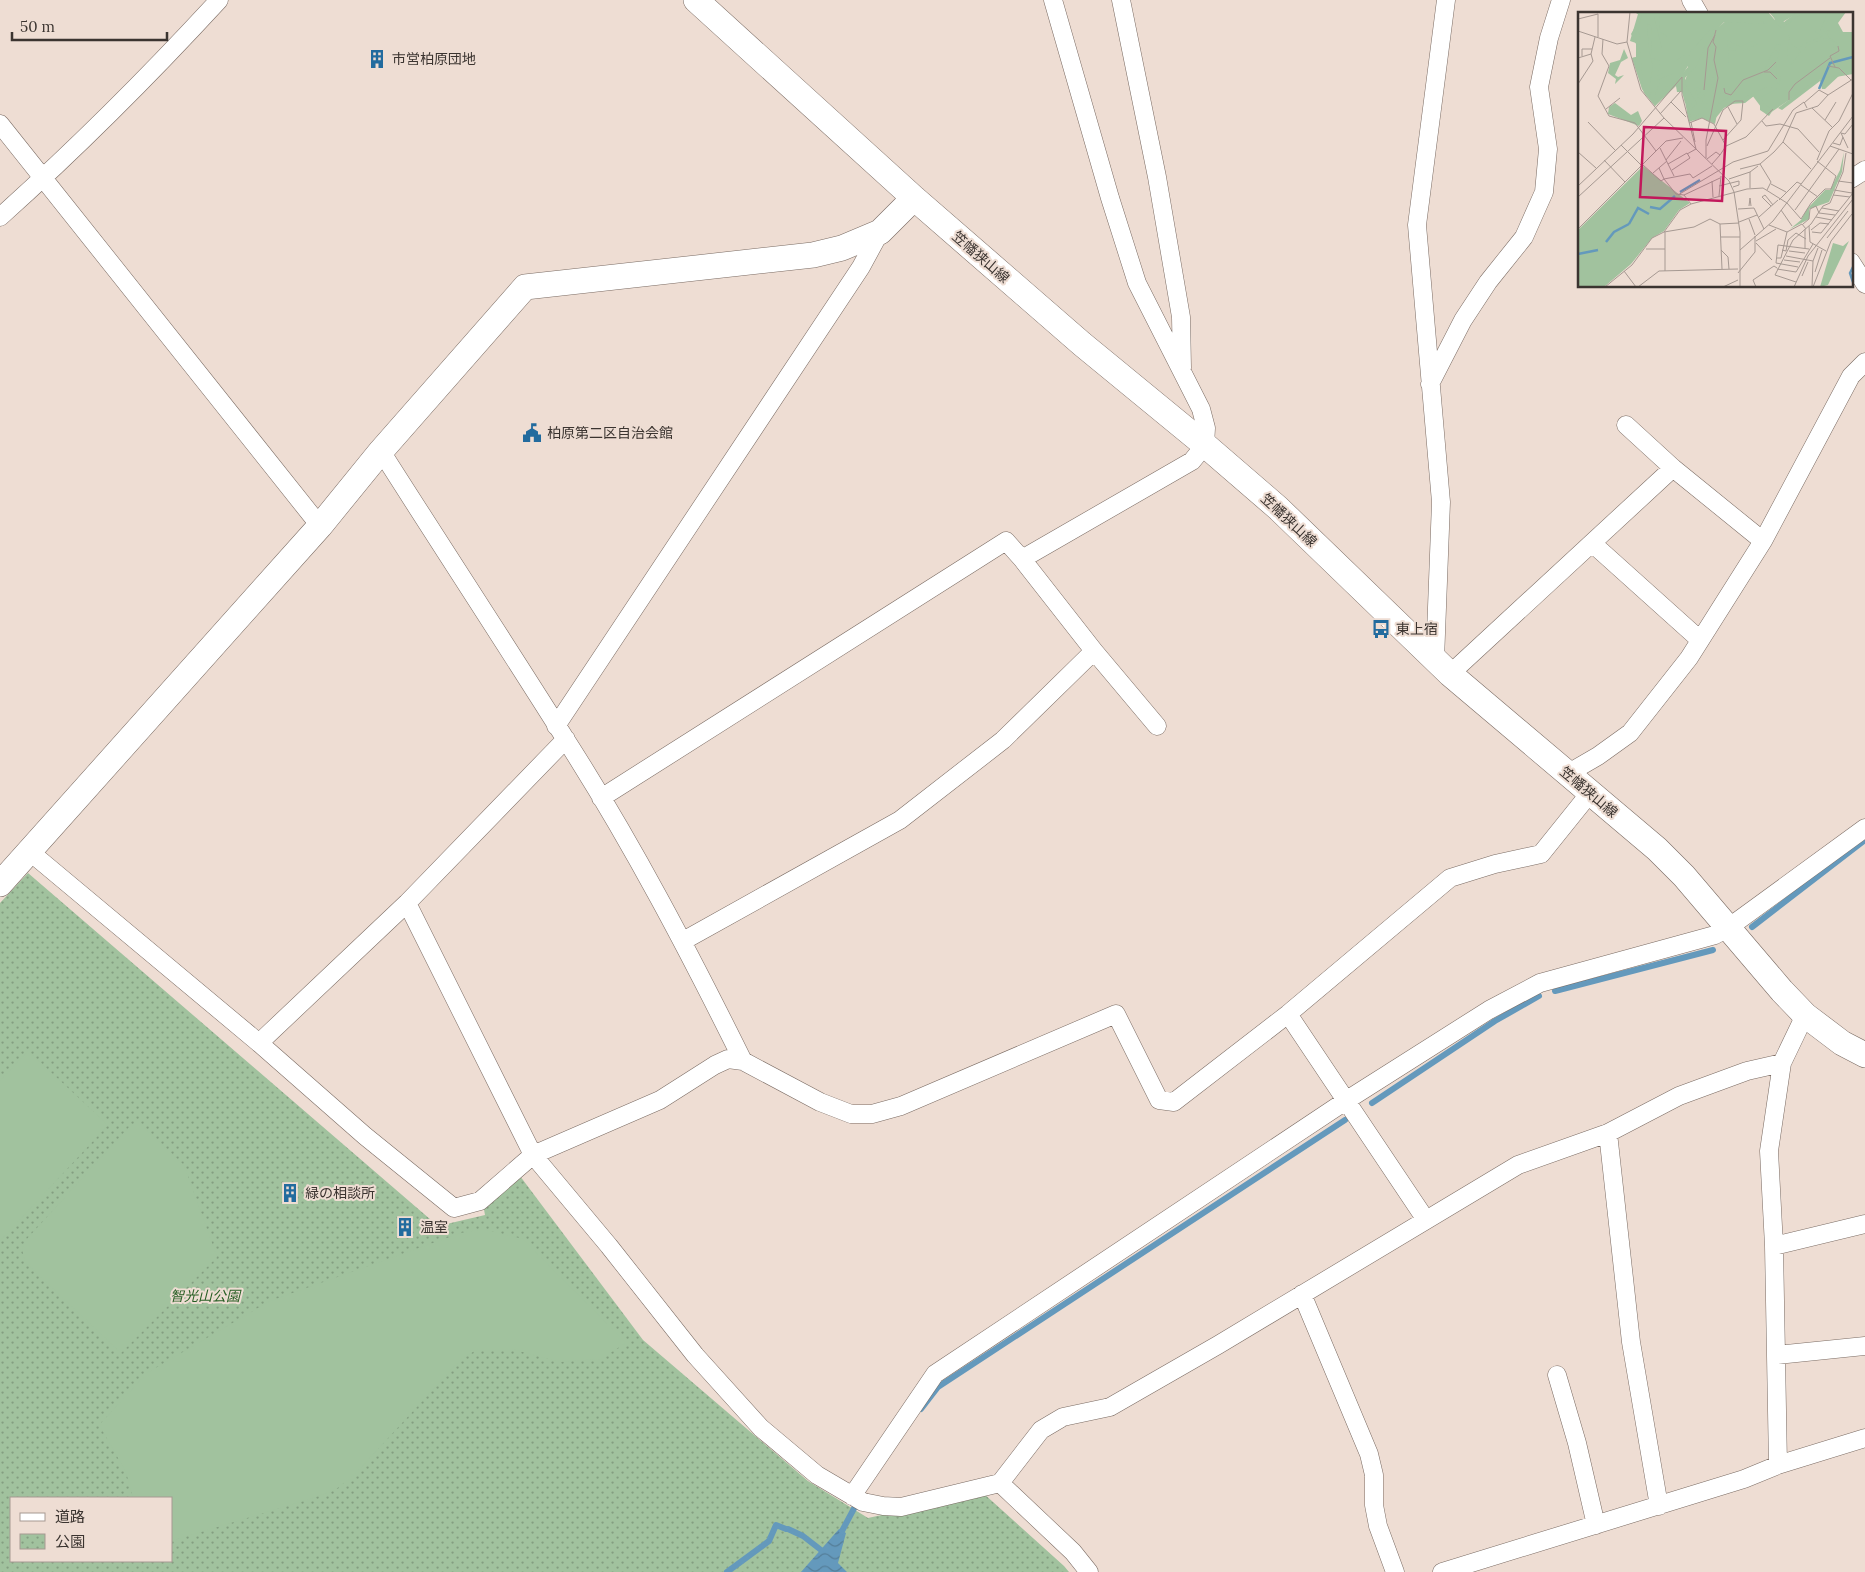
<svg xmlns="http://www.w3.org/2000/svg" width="1865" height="1572" font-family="Lora,'Noto Sans JP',serif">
  <defs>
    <pattern id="park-dots" width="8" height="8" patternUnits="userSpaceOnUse" patternTransform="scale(1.25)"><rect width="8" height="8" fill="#a1c29e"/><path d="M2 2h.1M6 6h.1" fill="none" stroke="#849e81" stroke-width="1.8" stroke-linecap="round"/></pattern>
    <pattern id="water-waves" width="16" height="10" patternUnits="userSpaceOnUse" patternTransform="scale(1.25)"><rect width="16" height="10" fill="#6499bc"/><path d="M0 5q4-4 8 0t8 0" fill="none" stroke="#547e99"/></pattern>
  </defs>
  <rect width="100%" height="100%" fill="#eeddd3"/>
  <path fill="url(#park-dots)" fill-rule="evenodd" d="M28,873L438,1226L485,1215L483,1204L520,1176L643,1340L808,1481L868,1518L983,1493L1064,1566L1069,1572H0V903ZM11,1498H171V1561H11Z"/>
  <path fill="#a1c29e" d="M28,1051L108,1125L0,1241V1081Z
    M130,1126H142L184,1165L217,1257L121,1353L25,1262L22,1249L25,1241Z
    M483,1229L523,1239L626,1343L600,1359L559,1362L512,1349H478L461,1359L355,1474L335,1490L310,1499L171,1541V1498H133L126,1472L101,1428V1423L147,1373L270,1301L461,1233Z"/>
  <path fill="url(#water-waves)" d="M839,1529L846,1533L838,1563L847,1572H801Z"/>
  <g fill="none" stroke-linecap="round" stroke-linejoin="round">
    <path stroke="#6499bc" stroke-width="6" d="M1752,927L1865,840
      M1555,991L1713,950
      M1372,1103L1495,1021L1539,996
      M921,1409L938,1387L1345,1120
      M788,1529L803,1536L821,1550
      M842,1531L858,1501
      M727,1572L769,1541L776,1525L786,1529"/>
    <g stroke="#7a6b63" stroke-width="19">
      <path id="street" d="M1121,0L1157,177L1181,317L1182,368
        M1691,0L1699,14
        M0,124L320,526
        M1851,179L1865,170
        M0,217C77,148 149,76 219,0
        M1851,262L1865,284
        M1430,384L1463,320L1488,282L1524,237L1544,192L1548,149L1539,87L1549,38L1561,0
        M1626,425L1673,468
        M381,451C442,547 505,643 566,740C632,843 689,952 743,1061
        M1763,541L1851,376L1865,362
        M1592,543L1700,640
        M1022,559L1192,461L1205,445L1206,428L1201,409L1137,283L1110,198L1053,0
        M1094,651L1157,726
        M1435,660L1441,502L1417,225L1446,0
        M1450,674L1673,468L1763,541L1689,658L1630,733L1598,756L1567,774
        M556,726L861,267L880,232
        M601,798L1006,541L1022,559L1094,651L1003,740L900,820L683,941
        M29,851L259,1043L365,1136L454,1208L480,1201L533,1155L609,1246L695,1355L761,1428L817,1475L863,1502L883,1506L901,1507L1000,1483L1073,1552L1089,1572
        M407,903L533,1155L660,1100L715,1065L728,1059L743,1061L820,1102L851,1114H872L901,1106L1116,1014L1159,1100L1174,1102L1288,1014L1450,878L1495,864L1541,854L1590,793
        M1288,1014L1426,1220
        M259,1043L407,903L566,739
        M1608,1133L1631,1342L1659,1506
        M1774,1246L1865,1224
        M1302,1294L1369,1454L1374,1475V1505L1378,1526L1395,1572
        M1777,1355L1865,1346
        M1557,1375L1577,1443L1596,1525
        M1778,1465L1774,1246L1769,1151L1782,1063L1805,1015
        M1000,1483L1041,1430L1063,1417L1110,1407L1218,1345L1518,1165L1608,1133L1679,1096L1747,1071L1782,1063
        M852,1496L935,1374L1347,1100L1489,1010L1540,983L1715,935L1728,928L1865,828
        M1442,1572L1744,1479L1778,1465L1865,1438"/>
    </g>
    <g stroke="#7a6b63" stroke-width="26">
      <path id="secondary" d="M696,0L914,198L1082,344L1205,445L1278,508L1450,674L1657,849L1684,876L1782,991L1805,1015L1842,1043L1865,1055
        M0,884L320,526L381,451L525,287L813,255L842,248L880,232L914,198"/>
    </g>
    <use href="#street" stroke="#fff" stroke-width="18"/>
    <use href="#secondary" stroke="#fff" stroke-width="25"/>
  </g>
  <defs>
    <g id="building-bare" transform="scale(1.5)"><path d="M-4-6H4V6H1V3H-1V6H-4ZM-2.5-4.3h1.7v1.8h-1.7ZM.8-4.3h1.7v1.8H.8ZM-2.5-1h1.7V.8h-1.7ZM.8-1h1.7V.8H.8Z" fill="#226b9e" stroke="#eeddd3" stroke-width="2.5" paint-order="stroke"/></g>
    <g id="civic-bare" transform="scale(1.5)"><path d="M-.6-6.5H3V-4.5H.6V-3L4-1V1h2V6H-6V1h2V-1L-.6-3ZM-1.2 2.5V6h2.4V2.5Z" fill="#226b9e" stroke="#eeddd3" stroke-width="2.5" paint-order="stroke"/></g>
    <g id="bus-bare" transform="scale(1.5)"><path d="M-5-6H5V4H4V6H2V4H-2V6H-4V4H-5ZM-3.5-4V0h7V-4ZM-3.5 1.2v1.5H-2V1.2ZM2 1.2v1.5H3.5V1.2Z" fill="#226b9e" stroke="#eeddd3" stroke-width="2.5" paint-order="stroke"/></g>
  </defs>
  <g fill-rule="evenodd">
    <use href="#building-bare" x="377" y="59"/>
    <use href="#civic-bare" x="532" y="433"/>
    <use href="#bus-bare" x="1381" y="629"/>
    <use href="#building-bare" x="290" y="1193"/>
    <use href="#building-bare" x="405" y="1227"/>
  </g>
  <g text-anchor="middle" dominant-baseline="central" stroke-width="4" stroke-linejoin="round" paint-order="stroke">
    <g font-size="14" fill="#3b3430" stroke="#eeddd3" text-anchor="start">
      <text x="392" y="59">市営柏原団地</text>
      <text x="547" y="433">柏原第二区自治会館</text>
      <text x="1396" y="629">東上宿</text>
      <text x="305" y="1193">緑の相談所</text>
      <text x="420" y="1227">温室</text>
    </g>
    <g font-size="14" fill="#3b3430" stroke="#eeddd3">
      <text transform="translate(981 257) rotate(41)">笠幡狭山線</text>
      <text transform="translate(1289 520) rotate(43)">笠幡狭山線</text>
      <text transform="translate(1589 792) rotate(40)">笠幡狭山線</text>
    </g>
    <g font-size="14" font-style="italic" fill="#265e23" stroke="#eeddd3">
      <text x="205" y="1296">智光山公園</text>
    </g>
  </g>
  <g transform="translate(1578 12)">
    <rect width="275" height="275" fill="#eeddd3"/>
    <path d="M56,0H168L152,4L141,15L152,5L163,6L170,0H190L202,14L224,0H268L260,11L265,20H275V62L241,68L189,103L174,83L146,96L137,107L124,105L111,110L104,75L121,36L105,62L77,94L66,81L54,46L58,45V31L52,29L60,2ZM191,0H222L201,12ZM271,229L250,273L242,275L255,231L265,234Z" fill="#a1c29e"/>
    <path d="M57,0L64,2L60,19L63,27L61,29L65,73L78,92L87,82L84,79L90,78L87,77V75L94,73L110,55L108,50L106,54L103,50H96L106,43L112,44V40L131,19L140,17L129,29L119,53L107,66V72L119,91L112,99L113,108L109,101L114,91H107L104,80H99L98,74L77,94L64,77L54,46L59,45L58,32L53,22L60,10L61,3ZM81,0L82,20L89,24L84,25V36L76,5V0ZM153,0H170L172,5L191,12L145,10V6ZM196,0H200L206,10L219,0H226L204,16L197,11ZM250,0L252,4L245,18L248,23V20L252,17L249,24L261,33L255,36L256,30L248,26L230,33L225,39L222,36L224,33L245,24L237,20L242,19ZM69,11L73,14L74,46L82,49L79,64L85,61H96L79,68L82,69L77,83L72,82L74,79L71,76L75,55L71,38ZM211,22L212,31L223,39L213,53L209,45ZM134,25L137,26L138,35L134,52L138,62L132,69L136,81L133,106L137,104L143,81L152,84L141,92L147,94L139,102L137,112L124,106L115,109L121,101L127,105L130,102V97L126,95L130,91L123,92L128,81L121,87L119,84L123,79L118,78V82L116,75L125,77ZM150,28L162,35L174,29L180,32L165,39L151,53L150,39L158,38L149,34ZM199,32L203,33L198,52L199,64H203L201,73L193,61L194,55L186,59L194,41L200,40L196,37ZM46,37L50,46L43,50L37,63L40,65L46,63L37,72L38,67L30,61L32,51L42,48ZM263,62L247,77H244L242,69L204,98L200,96L236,69ZM189,75L199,77L183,85L185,91L195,98L191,104L182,98V87L176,84L167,91L151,92ZM266,140L264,160L251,190L231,197V207L212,217L223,208L229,197L247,178H252L262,158Z" fill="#a1c29e"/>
    <path d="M37,91L53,103L60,99L64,109L61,114L30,102L31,95ZM65,154L112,191L101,198L86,219L74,226L53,252L26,275H0V218Z" fill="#a1c29e"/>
    <path d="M84,170L90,176L68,184L69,176Z" fill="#a1c29e"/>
    <path fill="none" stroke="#6499bc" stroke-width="2.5" d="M241,77L252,51L275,45M102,180L122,168M72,195L82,197L97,184M51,212L60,196L71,202M28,230L36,220L51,212M0,242L20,238M275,255L272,261L275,270"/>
    <path fill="none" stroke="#a69992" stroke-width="1" d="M52,0L49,30L63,78L86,106L151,169L156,180L162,220V275M0,7L20,2V25M0,19L39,32L49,30M25,27L24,42L31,54L20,84L31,104L57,111L78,139M4,44V37H14M0,46L13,42L17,25M250,54L261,56L273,68M257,55L252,44L261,39L260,34M186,60H192L199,67M104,65V83L118,137L109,142M0,72L15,49L13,42M146,76L147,81L153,83L165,68L190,58L198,50M126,78L130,36L137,23M211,88V80L217,72L252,46M93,90L108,105M226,91L241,78L250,83M150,95L159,112M234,96L254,115M28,97L42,86M82,102L103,79M247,108L258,90M184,109L188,114L202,112L220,117L241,140M10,110L37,138M113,110L117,130M111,111L124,106L136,112L148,134M205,130L233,157M255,131L262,133L265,125M43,133L64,154M129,134L145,98L157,89H165L163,108L145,128M252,134L275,142M82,136L96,164M270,136L263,121L267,122L275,112M0,140L18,156M142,143L148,134L168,125L195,97M128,146V128L140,66L136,48L138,35L135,30L138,18M129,147L138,140L142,143L134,152M26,148L47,170M88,148L103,129M239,148L251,119L261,109L275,81M90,152L109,141L112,146L94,158M182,152L193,170L189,178M65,153L83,169L86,167L98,182L106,183L113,192M81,156L86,167L112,162L115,166L134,154M162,157L182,152L196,140L205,130L218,101L240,94L250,83L275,67M172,160V176M75,161L89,149M151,167L172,160L180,154M134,169L135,185M260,169L275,171M193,172L208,180M223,173L240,185M0,174L55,122L104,65M141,174L161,169V173L155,175M256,178L274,181M100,183L155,150L190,139L215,98L226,90L229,96M106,183L142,166M255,183L272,185M141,184L143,164M0,185L86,106M201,188L219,170L223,172M171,194L172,186L173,194M193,194L184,185L187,183L195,193M244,196L261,199M160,197L176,196L186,217M203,198L214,214M217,198L261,137M241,201L257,203M181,205L200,188M238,205L254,208M171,207L177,223M161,210L179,203M142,212L144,257M225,212L231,207L232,197L238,194L241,201M191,213L209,220L224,212L228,217M231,214L232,230L248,239M0,217L88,129L105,126M233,218L242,211L251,212M86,220L116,215L132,207L142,212L161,211M87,220V259M234,220L243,221L275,181M143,225H162M249,226L270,199M178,229L198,217M178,231L194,248M227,236V217M68,237H87M143,238L150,245L151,257M162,238L195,209L275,104M204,238L208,239L210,228L218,221L228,227M211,239L227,241M208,244L235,249M199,246H203L209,220M206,248L222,250M220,255L198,251L200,233L231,237M199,257L218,260M46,259L58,275M218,260L235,232M237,260L244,238M160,261L177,240V224M224,264L230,250M218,270L197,263L215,228L233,212L245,194L252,191L265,160L268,141M27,275L54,253L74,226L86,220L102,198L113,192L169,177L185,176L209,191L223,207L233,191L247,177H253L258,164L239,149M60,275L81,259L160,257M145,275L160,268M178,275L175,268L196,254L199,256M216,275L230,244L275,187M234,275L235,249L240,236M235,275L253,229L274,202"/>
    <path fill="#c2185b" fill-opacity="0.15" stroke="#c2185b" stroke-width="2.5" d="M66,115L148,119L144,189L62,185Z"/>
    <rect width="275" height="275" fill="none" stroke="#3b3430" stroke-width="2.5"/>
  </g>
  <rect x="10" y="1497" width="162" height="65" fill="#eeddd3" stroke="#a69992"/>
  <rect x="20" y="1513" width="25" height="8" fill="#ffffff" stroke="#a69992"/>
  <text x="55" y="1522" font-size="15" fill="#3b3430">道路</text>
  <rect x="20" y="1534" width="25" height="15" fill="url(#park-dots)" stroke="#a69992"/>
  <text x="55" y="1547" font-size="15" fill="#3b3430">公園</text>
  <path d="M12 32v8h155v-8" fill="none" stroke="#3b3430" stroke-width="2.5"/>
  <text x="20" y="32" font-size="15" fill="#3b3430" stroke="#eeddd3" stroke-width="4" paint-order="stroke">50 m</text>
</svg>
